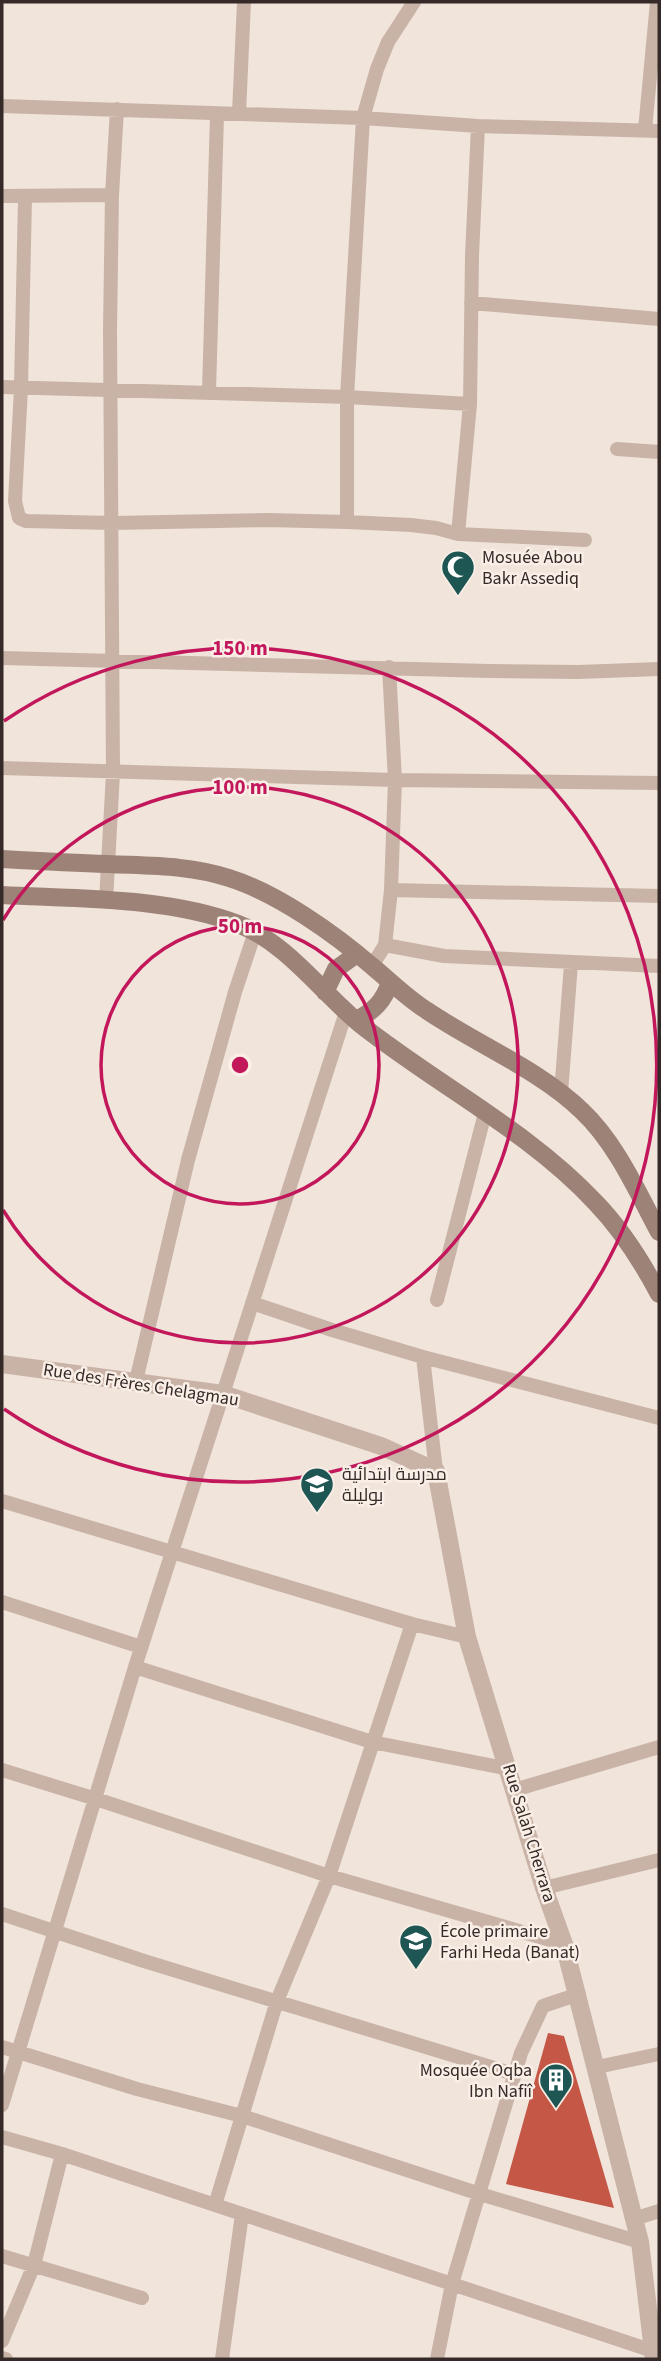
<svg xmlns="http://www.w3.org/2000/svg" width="661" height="2361" font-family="'Source Sans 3',Cairo,sans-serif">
  <rect width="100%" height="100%" fill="#f1e4db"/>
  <path fill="#c45746" d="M548,2033L564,2036L614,2208L506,2184Z"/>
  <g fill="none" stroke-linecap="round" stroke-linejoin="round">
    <path stroke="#c9b3a7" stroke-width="14" d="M2,106L363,118L478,126L659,131
      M239,113L244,2
      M645,130L657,2
      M2,196L112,195
      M25,198L21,388L15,501L19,518L26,521L112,523L268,520L347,522L411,525L436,528L458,534L585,540
      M471,303L659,319
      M2,387L347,397L470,404
      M209,392L217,115
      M617,449L659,452
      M347,522V397L363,118L377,69L388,42L414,2
      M458,534L470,404L472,256L478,126
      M2,658L489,671L578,672L659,669
      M2,768L395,780L659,783
      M391,890L659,896
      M106,901L113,773L110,330L112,195L117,109
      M385,945L444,956L659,966
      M372,966L385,945L391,890L395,780L389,667
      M561,1093L571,964
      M437,1300L485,1113
      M252,1303L332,1330L423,1357L659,1418
      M423,1357L436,1471
      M136,1381L188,1160L235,992L255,932
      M2,1501L412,1624L467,1637
      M2,1602L141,1647
      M135,1667L372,1742L509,1769
      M2,1770L96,1799L329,1876L564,1944
      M514,1790L659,1747
      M544,1888L659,1860
      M2,1914L144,1961L514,2074
      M2,2047L137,2089L242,2116L480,2194L640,2242
      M597,2067L659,2054
      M2,2105L135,1667L346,1012
      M2,2137L62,2154L659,2353
      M215,2205L277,2001L329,1876L412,1624
      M634,2219L659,2211
      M2,2256L142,2298
      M2,2341L34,2265L62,2154
      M2,2358L6,2359
      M222,2359L242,2214
      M437,2359L452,2284L521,2053L543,2006L579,1994"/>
    <path stroke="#c9b3a7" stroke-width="18" d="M2,1364L223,1394L381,1446L436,1471L467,1637L544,1888L564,1944L634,2219L640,2242L654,2359"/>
    <path stroke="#9d8278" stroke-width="18" d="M2,859C37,861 73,863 108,864C149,866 189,865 229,878C277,893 335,934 373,967C390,981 407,998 426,1010C476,1044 540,1070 582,1111C616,1143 637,1191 659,1232
      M2,895C77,899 167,897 238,924C287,943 320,991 360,1024C437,1085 529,1131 596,1203C622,1230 642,1262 659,1294
      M325,992L336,969L357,954
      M356,1020C374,1011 384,1001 390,982"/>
  </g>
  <g fill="none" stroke="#c2185b" stroke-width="3.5">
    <circle cx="240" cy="1065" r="139"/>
    <path d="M3 920A278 278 0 1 1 3 1210"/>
    <path d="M4 721A417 417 0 1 1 4 1409"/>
  </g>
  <defs>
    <g id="mosque-pin" transform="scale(1.75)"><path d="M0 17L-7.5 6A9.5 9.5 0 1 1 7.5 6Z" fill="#1e5654" stroke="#f9efe7"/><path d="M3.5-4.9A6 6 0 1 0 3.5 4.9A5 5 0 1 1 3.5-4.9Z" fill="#fff"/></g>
    <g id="school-pin" transform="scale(1.75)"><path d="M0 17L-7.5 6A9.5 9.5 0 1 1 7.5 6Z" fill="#1e5654" stroke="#f9efe7"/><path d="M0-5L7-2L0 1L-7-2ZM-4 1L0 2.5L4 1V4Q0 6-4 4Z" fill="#fff"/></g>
    <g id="building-pin" transform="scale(1.75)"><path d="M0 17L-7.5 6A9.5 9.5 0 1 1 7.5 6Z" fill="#1e5654" stroke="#f9efe7"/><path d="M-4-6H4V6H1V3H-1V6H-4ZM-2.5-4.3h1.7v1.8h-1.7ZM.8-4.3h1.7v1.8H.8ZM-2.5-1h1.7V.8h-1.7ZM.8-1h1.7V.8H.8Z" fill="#fff"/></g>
  </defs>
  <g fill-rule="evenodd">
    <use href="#mosque-pin" x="458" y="567"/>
    <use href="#school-pin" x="317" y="1484"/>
    <use href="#school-pin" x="416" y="1941"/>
    <use href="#building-pin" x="556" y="2080"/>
  </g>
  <g text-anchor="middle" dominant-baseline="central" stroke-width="5" stroke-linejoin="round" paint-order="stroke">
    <g font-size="18" fill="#352a27" stroke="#f9efe7" text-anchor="start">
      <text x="482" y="557">Mosuée Abou<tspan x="482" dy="21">Bakr Assediq</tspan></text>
      <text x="342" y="1474">مدرسة ابتدائية<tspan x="342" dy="21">بوليلة</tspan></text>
      <text x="440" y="1931">École primaire<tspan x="440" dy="21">Farhi Heda (Banat)</tspan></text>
      <text x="532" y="2070" text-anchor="end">Mosquée Oqba<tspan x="532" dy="21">Ibn Nafiî</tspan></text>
    </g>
    <g font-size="18" fill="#352a27" stroke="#f9efe7">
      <text transform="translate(141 1385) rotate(9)">Rue des Frères Chelagmau</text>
      <text transform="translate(529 1833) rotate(73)">Rue Salah Cherrara</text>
    </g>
  </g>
  <circle cx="240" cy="1065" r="10" fill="#c2185b" stroke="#f9efe7" stroke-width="3.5"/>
  <g font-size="21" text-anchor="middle" font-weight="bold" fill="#c2185b" stroke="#f9efe7" stroke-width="5" stroke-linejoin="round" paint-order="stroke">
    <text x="240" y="655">150 m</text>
    <text x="240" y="794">100 m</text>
    <text x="240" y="933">50 m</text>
  </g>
  <rect width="661" height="2361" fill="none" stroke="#352a27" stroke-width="7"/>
</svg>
